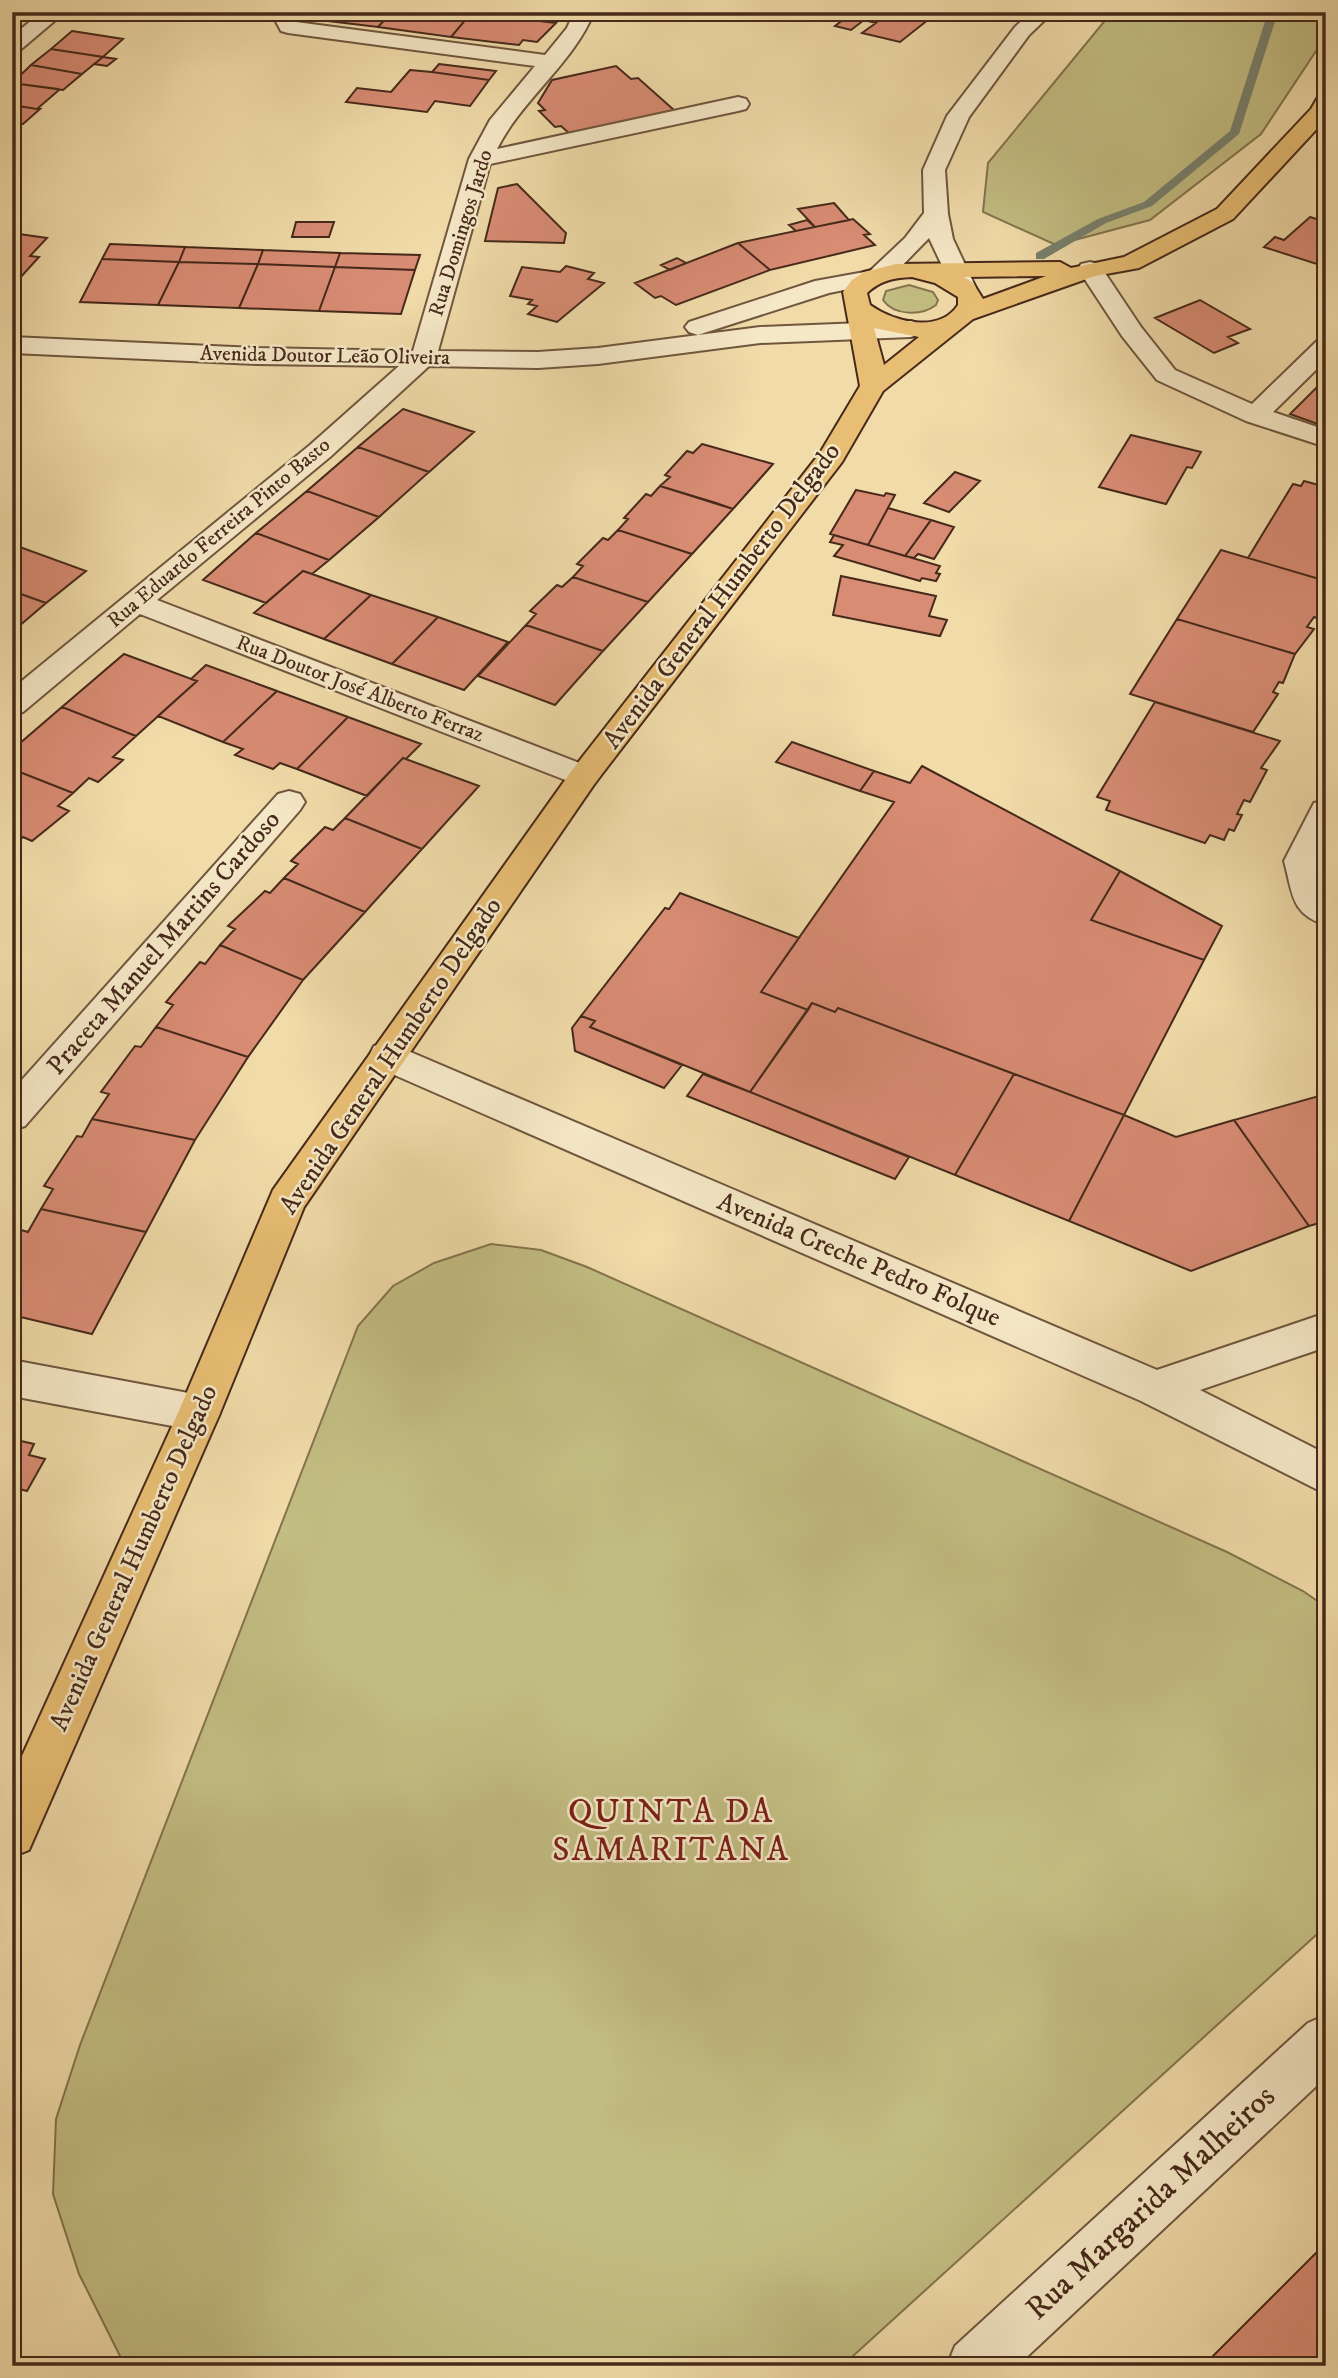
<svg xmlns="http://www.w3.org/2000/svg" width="1338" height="2378" font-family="'IM FELL DW Pica',serif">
  <rect width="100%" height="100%" fill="#f0dba9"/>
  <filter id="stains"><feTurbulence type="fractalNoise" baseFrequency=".00286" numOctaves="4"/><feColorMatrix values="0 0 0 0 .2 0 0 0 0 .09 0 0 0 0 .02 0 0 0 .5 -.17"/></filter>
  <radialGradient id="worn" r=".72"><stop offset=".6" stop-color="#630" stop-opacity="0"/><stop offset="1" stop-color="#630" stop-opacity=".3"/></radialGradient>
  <path fill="#c2bd82" stroke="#84734e" stroke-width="2" d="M1112,12H1326V36L1261,134L1150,220L1056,245L983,212L988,163Z
    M909,285L933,292L938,300L936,305C922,316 894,316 883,300L886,291Z
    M491,1244L541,1250L587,1267L1227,1552L1303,1591L1326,1607V1926L842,2366H125L79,2274L53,2194L56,2119L80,2045L358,1326L393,1286L434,1263Z"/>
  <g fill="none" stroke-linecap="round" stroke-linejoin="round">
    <path fill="#78816e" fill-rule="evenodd" d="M1268,12H1278L1239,134L1152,206L1106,223L1044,259H1036V253L1098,219L1144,202L1230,131Z"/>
  </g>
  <path fill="#d88c74" stroke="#46291a" stroke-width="2" d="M101,12H151L143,19Z
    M392,12H472L451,37L378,27Z
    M392,12L378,27L311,19L316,15L302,13Z
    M472,12L543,17L539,21L556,23L537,42L523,40L519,45L451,37Z
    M785,12H822L812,19Z
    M853,12H938L900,42L862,33L876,23L864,20L851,30L835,26Z
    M72,31L123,39L103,57L51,49Z
    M51,49L103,57L82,74L31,65Z
    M103,57L116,59L107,66L94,64Z
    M439,64L496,71L489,80L432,72Z
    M31,65L82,74L63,90L12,83Z
    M616,66L631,79L638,78L675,111L570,134L561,126L555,127L539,111L545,110L538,103L552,80Z
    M410,70L432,72L489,80L470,106L435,101L427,112L346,102L357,88L391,92Z
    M12,83L58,89L59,90L37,109L12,105Z
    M18,106L37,109H40L23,124L12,123V111Z
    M517,184L566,233L564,243L485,241L498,188Z
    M834,203L849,220L815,227L798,209Z
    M1310,217L1326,222V267L1264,247L1275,237L1284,240Z
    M853,219L870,234L864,235L875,245L770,270L738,243Z
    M807,220L815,227L796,231L789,225Z
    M296,222H334L329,237H292Z
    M12,233L47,238L30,256L39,257L20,278L12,277Z
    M738,243L770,270L676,305L661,296L655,298L635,283Z
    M110,244L185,247L179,262L102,259Z
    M185,247L263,250L258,264L179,262Z
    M263,250L340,253L335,267L258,264Z
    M340,253L420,255L415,270L335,267Z
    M677,258L686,263L670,270L661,265Z
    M102,259L179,262L158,305L80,302Z
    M179,262L258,264L239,308L158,305Z
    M258,264L335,267L319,311L239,308Z
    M566,266L594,273L588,279L604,283L557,322L528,314L537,306L528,304L532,300L510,296L522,267L560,272Z
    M335,267L415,270L401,314L319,311Z
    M1200,300L1250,329L1228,337L1238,343L1214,353L1155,318Z
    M1319,385L1326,387V427L1290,414Z
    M403,409L474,432L429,472L358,447Z
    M1131,435L1201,452L1192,468L1187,467L1166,504L1099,487Z
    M702,444L773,464L733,509L660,486L670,477L665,475L687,451L693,453Z
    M358,447L429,472L379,517L307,491Z
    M955,472L980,481L949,512L924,503Z
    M1304,481L1326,487V581L1248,558L1293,484L1301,486Z
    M660,486L716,503L733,509L692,554L618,530L628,519L624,518L646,494L651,496Z
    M856,490L884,496L886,493L895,495L868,545L830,534Z
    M307,491L379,517L329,560L256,533Z
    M888,508L931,520L905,556L868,545Z
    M931,520L954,527L934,559L918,554L914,558L905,556Z
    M618,530L692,554L648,602L573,577L583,566L577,564L603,538L608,540Z
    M256,533L329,560L312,574L303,571L266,603L203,580Z
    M834,535L940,566L936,573L940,574L936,581L922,578L920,581L834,556L843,545L830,542Z
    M17,546L86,571L46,603L21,594L12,591V550Z
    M1221,550L1326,581V610L1319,619L1314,617L1307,627L1314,629L1295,654L1177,619Z
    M303,571L312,574L371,595L324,639L254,613Z
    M841,576L936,596L929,616L947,620L940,636L833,615Z
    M573,577L648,602L603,651L526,625L536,614L530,611L557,585L562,587Z
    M12,591L46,603L12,632Z
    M371,595L438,617L392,664L324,639Z
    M438,617L508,642L464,690L392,664Z
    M1177,619L1295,654L1283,683L1279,682L1273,692L1278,694L1253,732L1130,694Z
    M526,625L603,651L555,705L478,676Z
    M124,654L197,681L136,736L62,707Z
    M206,665L277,691L223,742L158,716L197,681L191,679Z
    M277,691L348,717L297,769L280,763L273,769L235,755L243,749L223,742Z
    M1155,702L1280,741L1261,768L1267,770L1250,802L1244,800L1237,814L1242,815L1234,831L1229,829L1224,840L1210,835L1205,843L1106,810L1110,801L1097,797Z
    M62,707L136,736L113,757L123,760L98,782L89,778L73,793L12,769V750Z
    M348,717L421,744L406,759L403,758L367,796L297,769Z
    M792,742L874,771L860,791L776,762Z
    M403,758L479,786L422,849L345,818Z
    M922,766L1120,871L1091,920L1204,960L1124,1115L838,1008L835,1012L812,1003L808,1010L761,992L894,802L860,791L874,771L910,783Z
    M12,769L73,793L58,806L69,811L32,841L23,837L12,847Z
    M345,818L422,849L365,912L284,878L298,864L291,861L325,827L333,830Z
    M1120,871L1222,926L1204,960L1091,920Z
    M284,878L365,912L303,980L220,945L235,929L228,926L265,891L270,893Z
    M680,893L799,938L761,992L808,1010L750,1092L590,1027L595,1021L581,1016L665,908L669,909Z
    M220,945L303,980L248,1057L156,1027L173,1005L166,1002L200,962L205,964Z
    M812,1003L835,1012L838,1008L1014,1074L955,1175L750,1092Z
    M581,1016L595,1021L590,1027L682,1065L664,1088L575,1051L572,1028Z
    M156,1027L248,1057L195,1140L92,1119L109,1094L101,1092L135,1046L141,1047Z
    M703,1074L750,1092L909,1157L895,1179L687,1096Z
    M1014,1074L1124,1115L1069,1221L955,1175Z
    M1326,1094V1221L1309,1226L1234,1120Z
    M1124,1115L1176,1137L1234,1120L1309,1226L1191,1271L1069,1221Z
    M92,1119L195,1140L146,1232L41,1209L53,1189L44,1186L77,1136L82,1137Z
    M41,1209L146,1232L92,1334L12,1315V1247L21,1230L28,1232Z
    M12,1439L34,1444L29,1455L45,1459L27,1491L12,1487Z
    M1326,2243V2366H1203Z"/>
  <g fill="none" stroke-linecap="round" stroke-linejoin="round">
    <g stroke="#70563e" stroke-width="4">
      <path id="minor" d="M42,12H65L19,51L12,53V36Z
        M271,12H291L296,22L545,55L567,28L574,12H594C573,64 522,99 497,149L738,97L746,99L749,104L746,109L738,111L490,164L438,351L538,352L598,348L760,327L911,321L920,324L924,329L920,334L911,337L760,343L598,364L538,368L429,366L330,457L157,600L595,769L600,776L595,783L584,787L573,783L140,614L23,712L12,715V689L310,445L399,366L257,364L12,353V337L257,348L413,351L469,159L490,120L535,66L288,33L281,31Z
        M1031,12H1053L1029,35L969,117L945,170L948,214L953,239L976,288L973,293L964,295L955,293L929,238L890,278L869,285L829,293L707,332L698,335L689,332L685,327L689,322L815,281L870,271L905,238L924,213L923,170L947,116L1015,27Z
        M1090,262L1099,264L1141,327L1175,370L1252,404L1317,341L1326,338V360L1273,412L1326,430V447L1246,421L1157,380L1122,336L1078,269L1081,264Z
        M289,791L300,794L305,802L300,810L25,1126L12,1130V1091L278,794Z
        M1326,800V845L1318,861L1326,889V925C1290,914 1293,893 1284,861L1314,803Z
        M387,1042L1157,1370L1326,1313V1347L1200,1390L1326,1454V1494L1141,1401L374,1066L369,1056L374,1046Z
        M12,1360L199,1395L214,1400L220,1413L214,1426L199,1431L12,1396Z
        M1326,2015V2077L1017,2366H947L955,2346L1308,2023Z"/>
    </g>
    <g stroke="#46291a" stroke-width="4">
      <path id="major" d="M1326,96V119L1233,219L1139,268L1095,276L973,319L883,391L842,462L595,783L304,1207L220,1413L29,1850L12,1857V1778L178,1413L273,1190L573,769L820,453L860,386L843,292L852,280L864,272L896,264L1060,262L1071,268L1124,257L1217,209L1311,109L1318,97ZM1046,276L983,299L973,283L964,277ZM912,277L935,283L958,297V305C939,334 894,322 870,305L867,293C881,280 894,278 912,277ZM874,328L919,337L884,365Z"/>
    </g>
    <use href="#minor" fill="#f5e8c7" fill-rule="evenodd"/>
    <use href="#major" fill="#e8be74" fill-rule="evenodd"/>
  </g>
  <g text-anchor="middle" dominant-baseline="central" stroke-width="5" stroke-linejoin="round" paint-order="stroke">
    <g font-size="21" fill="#46291a" stroke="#f5e8c7">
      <text transform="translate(461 233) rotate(-73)">Rua Domingos Jardo</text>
      <text transform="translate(325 356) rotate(1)">Avenida Doutor Leão Oliveira</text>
      <text transform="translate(219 533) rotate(-40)">Rua Eduardo Ferreira Pinto Basto</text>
      <text transform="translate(360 689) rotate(21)">Rua Doutor José Alberto Ferraz</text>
    </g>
    <g font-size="26" fill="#46291a" stroke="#f5e8c7">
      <text transform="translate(722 596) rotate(-53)">Avenida General Humberto Delgado</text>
      <text transform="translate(164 943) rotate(-49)">Praceta Manuel Martins Cardoso</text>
      <text transform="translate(391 1056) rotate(-56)">Avenida General Humberto Delgado</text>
      <text transform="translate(859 1260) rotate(23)">Avenida Creche Pedro Folque</text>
      <text transform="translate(134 1558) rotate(-66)">Avenida General Humberto Delgado</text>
    </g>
    <g font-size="32" fill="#46291a" stroke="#f5e8c7">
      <text transform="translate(1151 2203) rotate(-43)">Rua Margarida Malheiros</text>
    </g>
    <g font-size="33" letter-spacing="2" fill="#7a1f14" stroke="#f5e8c7">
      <text x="671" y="1812">QUINTA DA<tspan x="671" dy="38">SAMARITANA</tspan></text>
    </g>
  </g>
  <rect width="1338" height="2378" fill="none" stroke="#f0dba9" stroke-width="42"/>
  <rect x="14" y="14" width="1310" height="2350" fill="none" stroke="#46291a" stroke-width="3.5"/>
  <rect x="21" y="21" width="1296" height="2336" fill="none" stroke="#46291a" stroke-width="2"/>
  <rect width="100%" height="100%" filter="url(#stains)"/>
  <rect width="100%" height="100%" fill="url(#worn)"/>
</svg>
